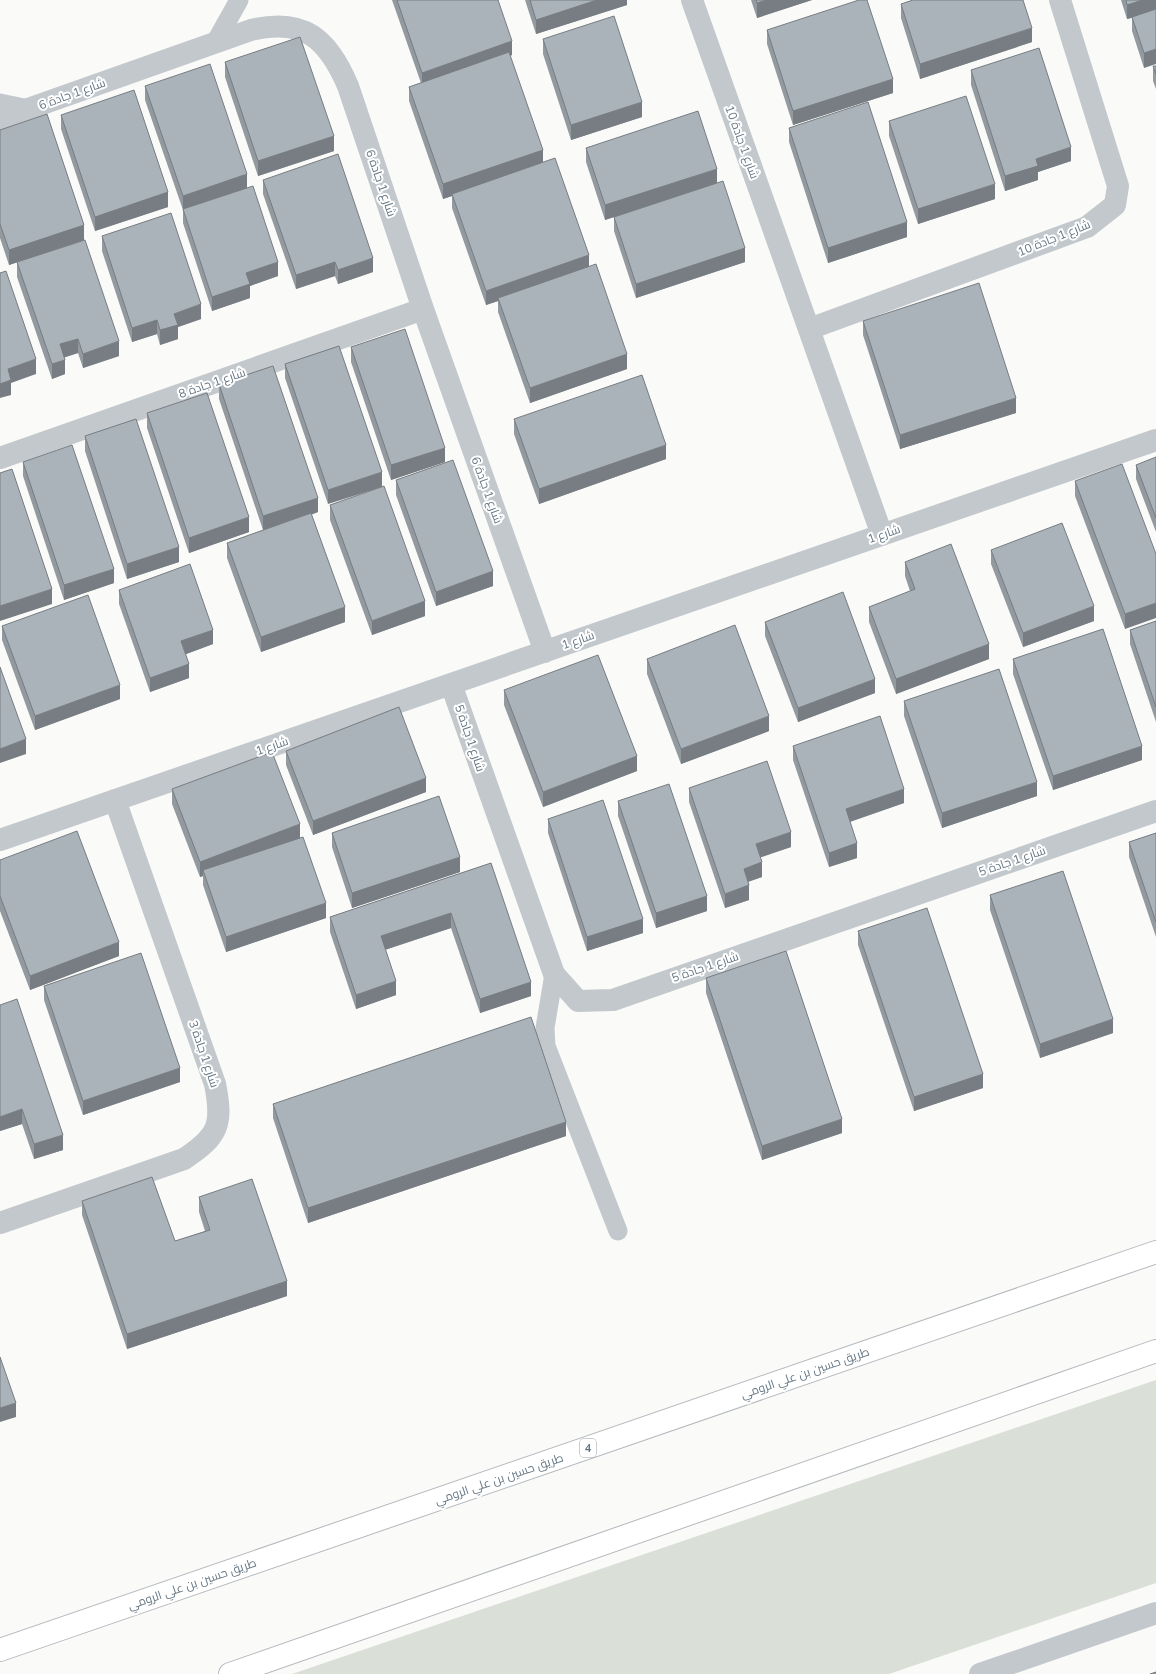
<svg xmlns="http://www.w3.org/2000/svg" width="1156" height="1674" font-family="'Nunito Sans',Cairo,sans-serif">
  <rect width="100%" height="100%" fill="#fafaf8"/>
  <path fill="#dadfd7" d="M1156,1380V1583L889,1674H292Z"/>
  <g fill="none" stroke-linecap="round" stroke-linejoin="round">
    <g stroke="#b4b9bd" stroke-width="24">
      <path id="trunk" d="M0,1650L1156,1252
        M230,1674L1156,1351"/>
    </g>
    <path stroke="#c3c8cc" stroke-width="19" d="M215,43L239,0
      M0,103L29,109
      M554,974L545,1028L546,1046L618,1231"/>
    <path stroke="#c3c8cc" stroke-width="22" d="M692,0L882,535
      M0,119L251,30C304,17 328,39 348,86L423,309L545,652
      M809,329L1087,227L1115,205L1118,186L1060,0
      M0,458L423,309
      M451,684L554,974L578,1001L613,1000L1156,811
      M0,840L1156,440
      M0,1223L184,1159C219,1136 223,1124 215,1084L115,800
      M980,1674L1156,1613"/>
    <use href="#trunk" stroke="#fff" stroke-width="22"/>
  </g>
  <path fill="#929a9f" d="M392,0H498L512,55L510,56L543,162L589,266L627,369L530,403L498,312V301L486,305L452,208V196L443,199L409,101V87L421,83Z
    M525,0H627V5L536,34Z
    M751,0H812L757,18Z
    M1121,0H1156L1144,68L1132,31V18L1127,19Z
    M901,4L1032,42L920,79L901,18Z
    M767,30L893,93L793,125L767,44Z
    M543,39L642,117L571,140L543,54Z
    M225,62L334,151L258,176L225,77Z
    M1153,66H1156V89L1153,81Z
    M971,70L1071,161L1038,172V180L1005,191L971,85Z
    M145,86L247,187L278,276L250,286V298L212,311L183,223V210L145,100Z
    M61,115L168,207L95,231L61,129Z
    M889,121L995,199L918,224L889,136Z
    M789,128L907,237L828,263L789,142Z
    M0,130L84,240L9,265L0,238Z
    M586,148L717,183L745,262L636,298L614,231V217L605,220L586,162Z
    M263,180L373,272L338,284L335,276L296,289L263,194Z
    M102,236L201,319L178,327V339L160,345L157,334L132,342L102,251Z
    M17,262L119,356L83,368L78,353L64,357L65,374L52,379L17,277Z
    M863,321L1016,413L900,449L863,335Z
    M339,346L328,504L285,378V364Z
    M351,347L445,462L391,480L351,362Z
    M219,384L318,512L311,515L345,622L261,652L227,558V543L263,530L219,399Z
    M147,413L249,532L189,553L147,428Z
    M514,419L666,459L539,504L514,434Z
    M85,436L179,562L127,579L85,451Z
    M1156,457V532L1136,479V465Z
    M23,462L114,583L64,600L23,476Z
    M396,480L493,586L436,606L396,495Z
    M1075,481L1156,554L1125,629L1075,496Z
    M330,505L425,616L372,635L330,520Z
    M991,550L1094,621L1023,647L991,564Z
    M905,562L989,659L896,694L869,622V607L910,591L905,576Z
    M119,590L213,644L186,654L189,678L150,692L119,604Z
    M1156,621V722L1130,644V630Z
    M765,622L875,693L798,722L765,636Z
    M2,626L120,699L35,730L2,640Z
    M647,659L769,731L681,764L647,674Z
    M1013,659L1142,760L1053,790L1013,674Z
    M504,690L637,771L543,807L504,705Z
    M904,701L1037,796L942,828L904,716Z
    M793,746L904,803L850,822L857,858L829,867L793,760Z
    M286,751L426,792L313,835L286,765Z
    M689,788L791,847L760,857L762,877L748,882L749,900L725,908L689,802Z
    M172,789L300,838L326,918L226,952L203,885V876L200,877L172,804Z
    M618,801L707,911L656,928L618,816Z
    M548,819L643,933L587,951L548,833Z
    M332,833L460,872L352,908L332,847Z
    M1156,833V937L1129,857V842Z
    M0,860L119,956L30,990L0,911Z
    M491,863L531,996L480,1013L451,928L385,950L396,995L356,1009L330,932V917Z
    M990,895L1113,1033L1040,1058L990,910Z
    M858,931L983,1088L914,1111L858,945Z
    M706,978L842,1133L762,1160L706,993Z
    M44,986L180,1082L83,1115L44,1000Z
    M0,1005L63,1150L34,1159L22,1124L0,1131Z
    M273,1104L566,1136L308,1223L273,1118Z
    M199,1197L287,1296L127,1349L82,1215V1201L175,1241L205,1231L199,1212Z"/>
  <path fill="#777d82" d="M597,0H627V5L536,34V20Z
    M767,0H812L757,18V3Z
    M1143,0H1156V10L1127,19V5Z
    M1032,28V42L920,79V64Z
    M512,41V55L422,87V73Z
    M1156,49V64L1144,68V53Z
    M893,79V93L793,125V111Z
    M642,102V117L571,140V125Z
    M334,136V151L258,176V161Z
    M1071,147V161L1038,172V180L1005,191V176L1036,159Z
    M543,150V164L452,194V196L443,199V184Z
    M717,169V183L605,220V205Z
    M247,174V188L183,209V196Z
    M995,184V199L918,224V209Z
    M168,192V207L95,231V217Z
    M907,222V237L828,263V248Z
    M84,225V240L9,265V250Z
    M745,248V262L636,298V284Z
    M589,255V269L498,298V301L486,305V291Z
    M373,258V272L338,284V270Z
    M278,262V276L250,286V298L212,311V297L246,273Z
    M335,262V276L296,289V275Z
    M201,304V319L178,327V339L160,345V330L174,314Z
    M157,320V334L132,342V328Z
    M78,339V353L60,359V344Z
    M119,341V356L83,368V354Z
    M627,354V369L530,403V388Z
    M36,359V374L11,383V395L0,398V384L8,369Z
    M65,360V374L52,379V364Z
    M1016,398V413L900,449V435Z
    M666,445V459L539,504V489Z
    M445,448V462L391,480V465Z
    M382,472V487L328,504V490Z
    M318,498V512L263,531V516Z
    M249,517V532L189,553V538Z
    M179,547V562L127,579V564Z
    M114,569V583L64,600V585Z
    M493,571V586L436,606V592Z
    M52,589V604L0,621V606Z
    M425,601V616L372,635V621Z
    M1156,603V618L1125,629V614Z
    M1094,606V621L1023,647V633Z
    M345,607V622L261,652V637Z
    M213,630V644L181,656V641Z
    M989,644V659L896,694V679Z
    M189,664V678L150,692V678Z
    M875,679V693L798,722V708Z
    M120,685V699L35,730V716Z
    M769,716V731L681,764V749Z
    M26,739V754L0,763V749Z
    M1142,746V760L1053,790V776Z
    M637,756V771L543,807V792Z
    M426,778V792L313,835V821Z
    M1037,782V796L942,828V813Z
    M904,789V803L846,823V809Z
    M300,824V839L203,870V876L200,877V862Z
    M791,832V847L756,859V844Z
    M857,843V858L829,867V853Z
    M460,857V872L352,908V893Z
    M762,862V877L744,883V869Z
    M749,885V900L725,908V894Z
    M707,896V911L656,928V913Z
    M326,903V918L226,952V937Z
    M451,913V928L381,951V936Z
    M643,919V933L587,951V937Z
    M119,942V956L30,990V976Z
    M396,981V995L356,1009V995Z
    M531,982V996L480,1013V999Z
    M1113,1019V1033L1040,1058V1044Z
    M180,1068V1082L83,1115V1101Z
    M983,1074V1088L914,1111V1097Z
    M22,1109V1124L0,1131V1117Z
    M842,1119V1133L762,1160V1146Z
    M566,1122V1136L308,1223V1208Z
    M63,1135V1150L34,1159V1144Z
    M287,1281V1296L127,1349V1334Z
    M16,1403V1417L0,1422V1408Z"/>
  <path fill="#aab3b9" stroke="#777d82" d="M397,0H498L512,41L422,73Z
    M530,0H597L536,20Z
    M756,0H767L757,3Z
    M859,0H867L893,79L793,111L767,30Z
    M913,0H1023L1032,28L920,64L901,4Z
    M1126,0H1143L1127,5Z
    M1156,9V49L1144,53L1132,17Z
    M614,16L642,102L571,125L543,39Z
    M300,37L334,136L258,161L225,62Z
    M1039,48L1071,147L1036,159L1038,166L1005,176L971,70Z
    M509,52L543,150L443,184L409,87Z
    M210,64L247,174L183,196L145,86Z
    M1153,66H1156V74Z
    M134,90L168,192L95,217L61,115Z
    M966,96L995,184L918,209L889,121Z
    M868,102L907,222L828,248L789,128Z
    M698,111L717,169L605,205L586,148Z
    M47,114L84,225L9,250L0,224V130Z
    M338,154L373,258L338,270L335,262L296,275L263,180Z
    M555,158L589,255L486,291L452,194Z
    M723,181L745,248L636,284L614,217Z
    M253,186L278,262L246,273L250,284L212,297L183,209Z
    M171,213L201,304L174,314L178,325L160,330L157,320L132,328L102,236Z
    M85,240L119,341L83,354L78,339L60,344L65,360L52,364L17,262Z
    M596,264L627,354L530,388L498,298Z
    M6,271L36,359L8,369L11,380L0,384V273Z
    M979,283L1016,398L900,435L863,321Z
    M405,329L445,448L391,465L351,347Z
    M339,346L382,472L328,490L285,364Z
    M273,366L318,498L263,516L219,384Z
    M642,375L666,445L539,489L514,419Z
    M207,393L249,517L189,538L147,413Z
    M136,419L179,547L127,564L85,436Z
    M72,445L114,569L64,585L23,462Z
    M1156,457V518L1136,465Z
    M453,460L493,571L436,592L396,480Z
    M1122,464L1156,554V603L1125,614L1075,481Z
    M12,469L52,589L0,606V473Z
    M384,486L425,601L372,621L330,505Z
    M311,513L345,607L261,637L227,543Z
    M1062,523L1094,606L1023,633L991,550Z
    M951,544L989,644L896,679L869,607L915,589L905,562Z
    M190,564L213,630L181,641L189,664L150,678L119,590Z
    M843,592L875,679L798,708L765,622Z
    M88,595L120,685L35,716L2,626Z
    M1156,621V707L1130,630Z
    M735,625L769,716L681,749L647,659Z
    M1103,629L1142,746L1053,776L1013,659Z
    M598,655L637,756L543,792L504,690Z
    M0,667L26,739L0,749Z
    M999,669L1037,782L942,813L904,701Z
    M399,707L426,778L313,821L286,751Z
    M880,716L904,789L846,809L857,843L829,853L793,746Z
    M272,752L300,824L200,862L172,789Z
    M767,761L791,832L756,844L762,862L744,869L749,885L725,894L689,788Z
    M669,784L707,896L656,913L618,801Z
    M439,796L460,857L352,893L332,833Z
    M603,800L643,919L587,937L548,819Z
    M77,831L119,942L30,976L0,896V860Z
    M1156,833V922L1129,842Z
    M303,837L326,903L226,937L203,870Z
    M491,863L531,982L480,999L451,913L381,936L396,981L356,995L330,917Z
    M1063,871L1113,1019L1040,1044L990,895Z
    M927,908L983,1074L914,1097L858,931Z
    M786,951L842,1119L762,1146L706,978Z
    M141,953L180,1068L83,1101L44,986Z
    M17,999L63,1135L34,1144L22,1109L0,1117V1005Z
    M531,1017L566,1122L308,1208L273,1104Z
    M152,1177L175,1241L210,1230L199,1197L252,1179L287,1281L127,1334L82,1201Z
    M0,1357L16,1403L0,1408Z
    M1156,1672V1674H1150Z"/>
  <g text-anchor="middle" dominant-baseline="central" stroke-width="4" stroke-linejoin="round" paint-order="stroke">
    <rect fill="#fff" stroke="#939fa8" stroke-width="1" x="580" y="1439" width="16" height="18" rx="3"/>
    <g font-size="11" font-weight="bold" fill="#657683">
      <text x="588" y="1448">4</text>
    </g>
    <g font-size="12" fill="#657683" stroke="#fff">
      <text transform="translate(72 94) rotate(-20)">شارع 1 جادة 6</text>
      <text transform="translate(742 142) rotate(70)">شارع 1 جادة 10</text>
      <text transform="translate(381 183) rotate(71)">شارع 1 جادة 6</text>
      <text transform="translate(1054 238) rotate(-22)">شارع 1 جادة 10</text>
      <text transform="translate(212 383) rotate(-19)">شارع 1 جادة 8</text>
      <text transform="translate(487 490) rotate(70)">شارع 1 جادة 6</text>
      <text transform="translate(884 534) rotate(-19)">شارع 1</text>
      <text transform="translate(578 640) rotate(-19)">شارع 1</text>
      <text transform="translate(470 738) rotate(71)">شارع 1 جادة 5</text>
      <text transform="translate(272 746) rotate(-19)">شارع 1</text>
      <text transform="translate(1012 861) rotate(-19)">شارع 1 جادة 5</text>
      <text transform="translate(705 967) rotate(-19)">شارع 1 جادة 5</text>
      <text transform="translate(204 1054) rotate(71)">شارع 1 جادة 3</text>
      <text transform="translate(805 1373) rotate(-19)">طريق حسين بن علي الرومي</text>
      <text transform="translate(499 1479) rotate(-19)">طريق حسين بن علي الرومي</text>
      <text transform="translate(192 1584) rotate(-19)">طريق حسين بن علي الرومي</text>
    </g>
  </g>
</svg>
